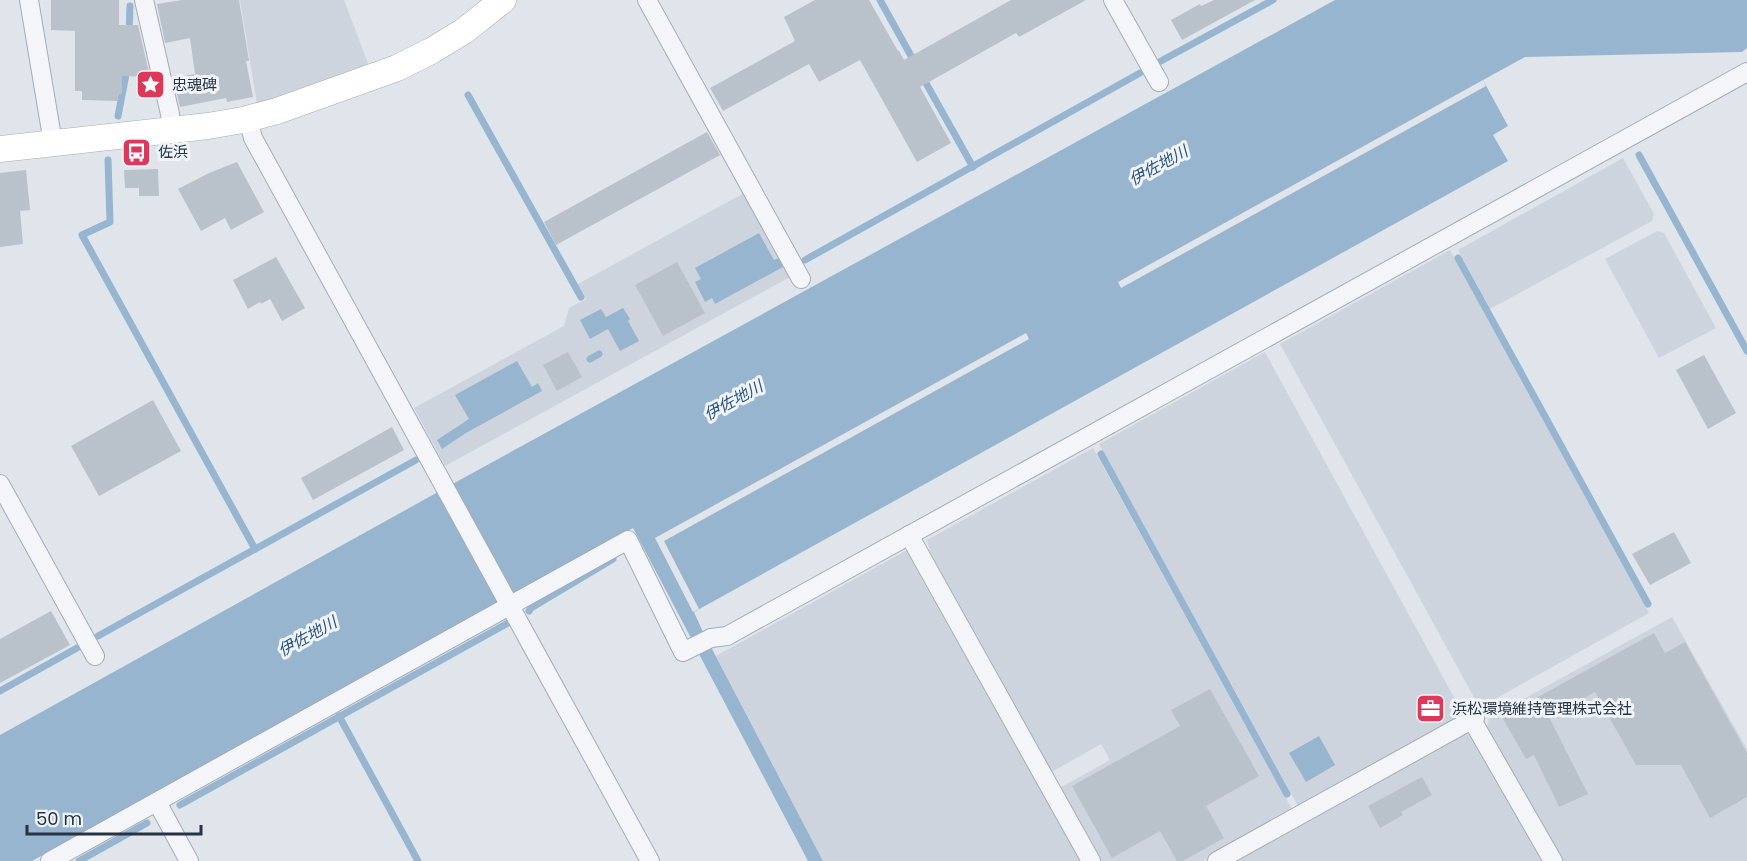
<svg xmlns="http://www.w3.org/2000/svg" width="1747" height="861" viewBox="0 0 1747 861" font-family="Poppins,'Noto Sans JP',sans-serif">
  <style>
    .built { fill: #ced4dd }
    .water { fill: #97b5cf }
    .pier { fill: #e0e5eb }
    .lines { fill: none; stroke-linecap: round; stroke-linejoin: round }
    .stream { stroke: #97b5cf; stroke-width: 7 }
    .building { fill: #b9c1cb }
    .street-casing { stroke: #a4acb6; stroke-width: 20 }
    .secondary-casing { stroke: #a4acb6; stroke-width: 27 }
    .street { stroke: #f3f5f8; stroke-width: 18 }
    .secondary { stroke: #fff; stroke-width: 26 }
    .labels { text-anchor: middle; stroke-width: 6; stroke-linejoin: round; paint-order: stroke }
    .poi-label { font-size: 15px; fill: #263344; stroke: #f0f4f8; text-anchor: start }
    .water-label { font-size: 16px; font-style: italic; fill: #2c557d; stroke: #f0f4f8 }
  </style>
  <rect width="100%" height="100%" fill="#e0e5eb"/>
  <g class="built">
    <path d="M 240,0 L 344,0 L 369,66 L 257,104 Z"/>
    <path d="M 1623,158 L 1654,214 L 1652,221 L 1490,309 L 1458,250 Z"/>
    <path d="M 744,193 L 790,277 L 445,466 L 414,408 L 564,326 L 569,308 L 586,299 L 578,284 Z"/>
    <path d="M 1657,231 L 1664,233 L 1716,328 L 1659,358 L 1605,259 Z"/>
    <path d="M 1450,250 L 1649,613 L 1486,704 L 1476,701 L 1280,344 Z"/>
    <path d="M 1265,352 L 1461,710 L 1458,719 L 1299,808 L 1099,444 Z"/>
    <path d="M 1093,448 L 1293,811 L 1203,861 L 1099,861 L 1058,789 L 1110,760 L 1101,744 L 1050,773 L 933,564 L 927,540 Z"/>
    <path d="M 909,549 L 1083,861 L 823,861 L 716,656 Z"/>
    <path d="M 1672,617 L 1747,749 L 1747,861 L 1563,861 L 1487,727 L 1489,718 Z"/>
    <path d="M 1462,733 L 1472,736 L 1543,861 L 1231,861 Z"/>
  </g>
  <g class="water">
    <path d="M 1335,0 L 1747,0 L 1747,48 L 1742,52 L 1525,57 L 1483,80 L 1508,126 L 1493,135 L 1508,161 L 694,612 L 703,632 L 691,638 L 633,528 L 32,861 L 0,861 L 0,735 L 447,487 Z"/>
    <path d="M 759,233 L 774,260 L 779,258 L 783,267 L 715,304 L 712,298 L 705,302 L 695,282 L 701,279 L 695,268 Z"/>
    <path d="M 623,308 L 630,319 L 628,321 L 639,341 L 620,351 L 608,329 L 590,339 L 580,320 L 601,309 L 606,317 Z"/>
    <path d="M 517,361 L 532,387 L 538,383 L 542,391 L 466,433 L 442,449 L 437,440 L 469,419 L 455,395 Z"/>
    <path d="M 711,647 L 823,861 L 808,861 L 699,654 Z"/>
    <path d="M 1319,736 L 1335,765 L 1306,782 L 1289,753 Z"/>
  </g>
  <g class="pier">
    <path d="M 1483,80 L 1486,86 L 1121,288 L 1118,282 Z"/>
    <path d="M 1026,333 L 1029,339 L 664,541 L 699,609 L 693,612 L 655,538 Z"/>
  </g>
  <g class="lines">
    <g class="stream">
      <path d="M 880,0 L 915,63"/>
      <path d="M 129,34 L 130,6"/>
      <path d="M 1161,61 L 1273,0"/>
      <path d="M 922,76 L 973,167"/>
      <path d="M 468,95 L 581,297"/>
      <path d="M 118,116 L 127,69"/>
      <path d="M 1639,155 L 1747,351"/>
      <path d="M 108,160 L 110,222 L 82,235 L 255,549"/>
      <path d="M 1458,258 L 1648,604"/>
      <path d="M 805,260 L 1140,73"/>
      <path d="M 590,359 L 599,354"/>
      <path d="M 1101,454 L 1287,794"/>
      <path d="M 529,611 L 531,608 L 613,559"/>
      <path d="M 98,636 L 416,460"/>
      <path d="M 0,691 L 77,648"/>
      <path d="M 339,716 L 418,861"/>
      <path d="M 180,805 L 508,623"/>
      <path d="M 79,861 L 147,823"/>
    </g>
  </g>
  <g class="building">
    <path d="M 51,0 L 119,0 L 119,25 L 138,25 L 150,77 L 122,76 L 122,94 L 118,94 L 118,101 L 82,100 L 82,91 L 75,91 L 75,31 L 51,30 Z"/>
    <path d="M 182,0 L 239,0 L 249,61 L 246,61 L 253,97 L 227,102 L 226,98 L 180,107 L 173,78 L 195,74 L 190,38 L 165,43 L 157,4 Z"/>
    <path d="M 815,0 L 869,0 L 898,51 L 899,51 L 904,60 L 1011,0 L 1086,0 L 1019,37 L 1016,33 L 920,87 L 951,143 L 917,162 L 860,60 L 819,82 L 809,64 L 723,111 L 710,88 L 795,41 L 784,17 Z"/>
    <path d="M 1214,0 L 1255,0 L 1182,40 L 1171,20 L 1200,4 L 1201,6 Z"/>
    <path d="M 707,132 L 720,155 L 556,245 L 544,222 Z"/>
    <path d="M 237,162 L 264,212 L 231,230 L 225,218 L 201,231 L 178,189 L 209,173 Z"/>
    <path d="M 158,169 L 159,196 L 139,196 L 139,188 L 125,188 L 124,170 Z"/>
    <path d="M 26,170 L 30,210 L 20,211 L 23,244 L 0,247 L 0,173 Z"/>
    <path d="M 276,257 L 305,308 L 282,321 L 270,299 L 261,304 L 260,302 L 248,309 L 233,280 Z"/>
    <path d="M 677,262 L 705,313 L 663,336 L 635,285 Z"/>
    <path d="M 568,352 L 582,377 L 557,391 L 543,365 Z"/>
    <path d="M 1704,355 L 1736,413 L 1708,429 L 1676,370 Z"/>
    <path d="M 153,400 L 181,451 L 99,496 L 71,446 Z"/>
    <path d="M 392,427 L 404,450 L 313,500 L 301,478 Z"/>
    <path d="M 1674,532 L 1691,563 L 1650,585 L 1632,554 Z"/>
    <path d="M 51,611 L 70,645 L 0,683 L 0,639 Z"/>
    <path d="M 1654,633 L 1665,653 L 1685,642 L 1747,753 L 1747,797 L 1710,818 L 1681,765 L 1636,765 L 1595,692 L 1549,717 L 1588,794 L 1559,807 L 1534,755 L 1526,759 L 1502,717 Z"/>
    <path d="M 1210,689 L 1259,776 L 1206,806 L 1224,838 L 1183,861 L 1177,861 L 1160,831 L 1112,858 L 1072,786 L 1180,726 L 1171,710 Z"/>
    <path d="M 1422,777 L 1432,795 L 1401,812 L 1403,815 L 1380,828 L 1368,806 Z"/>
  </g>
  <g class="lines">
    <defs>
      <g id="street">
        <path d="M 29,0 L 53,143"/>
        <path d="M 144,0 L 170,114 L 172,130"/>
        <path d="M 647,0 L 801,279"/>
        <path d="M 1113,0 L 1159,82"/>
        <path d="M 248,119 L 253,138 L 650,861"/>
        <path d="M 0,484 L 95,656"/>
        <path d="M 909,535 L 1091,861"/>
        <path d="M 1472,720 L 1553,861"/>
        <path d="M 157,802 L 189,861"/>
        <path d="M 50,861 L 628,540 L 683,652 L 711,638 L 727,636 L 1747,72"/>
        <path d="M 1217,861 L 1475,718"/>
      </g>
      <path id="secondary" d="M 0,149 L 208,126 L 243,120 L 277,111 L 397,68 L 431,51 L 464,31 L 503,0"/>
    </defs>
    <use href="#street" class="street-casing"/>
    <use href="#secondary" class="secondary-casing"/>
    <use href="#street" class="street"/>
    <use href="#secondary" class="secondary"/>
  </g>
  <defs>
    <symbol id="sight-square" viewBox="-11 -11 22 22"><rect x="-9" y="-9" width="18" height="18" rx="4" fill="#dd375a" stroke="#f0f4f8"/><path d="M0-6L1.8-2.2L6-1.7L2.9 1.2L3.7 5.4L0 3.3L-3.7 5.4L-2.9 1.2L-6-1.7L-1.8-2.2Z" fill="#fff"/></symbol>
    <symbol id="bus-square" viewBox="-11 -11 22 22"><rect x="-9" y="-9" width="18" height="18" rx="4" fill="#dd375a" stroke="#f0f4f8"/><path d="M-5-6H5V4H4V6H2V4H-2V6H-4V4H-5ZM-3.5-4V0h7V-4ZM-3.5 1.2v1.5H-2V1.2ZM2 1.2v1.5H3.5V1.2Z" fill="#fff"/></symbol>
    <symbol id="office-square" viewBox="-11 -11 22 22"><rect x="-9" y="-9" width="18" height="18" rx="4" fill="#dd375a" stroke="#f0f4f8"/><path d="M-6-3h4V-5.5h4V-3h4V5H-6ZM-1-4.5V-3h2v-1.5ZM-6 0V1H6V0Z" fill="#fff"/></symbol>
  </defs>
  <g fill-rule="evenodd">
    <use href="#sight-square" x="134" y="68" width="33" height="33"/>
    <use href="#bus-square" x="120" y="136" width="33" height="33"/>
    <use href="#office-square" x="1414" y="692" width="33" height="33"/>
  </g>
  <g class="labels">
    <g class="poi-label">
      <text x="172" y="90">忠魂碑</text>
      <text x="158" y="157">佐浜</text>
      <text x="1452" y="714">浜松環境維持管理株式会社</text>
    </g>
    <g class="water-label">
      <text transform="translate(1158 165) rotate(-29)" y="6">伊佐地川</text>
      <text transform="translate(733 400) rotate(-29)" y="6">伊佐地川</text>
      <text transform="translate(307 636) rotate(-29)" y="6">伊佐地川</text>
    </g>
  </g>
  <path d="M27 825v9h174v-9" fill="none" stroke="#263344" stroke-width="3"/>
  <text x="36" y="825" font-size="18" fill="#263344" stroke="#f0f4f8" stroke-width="4.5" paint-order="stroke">50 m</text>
</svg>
